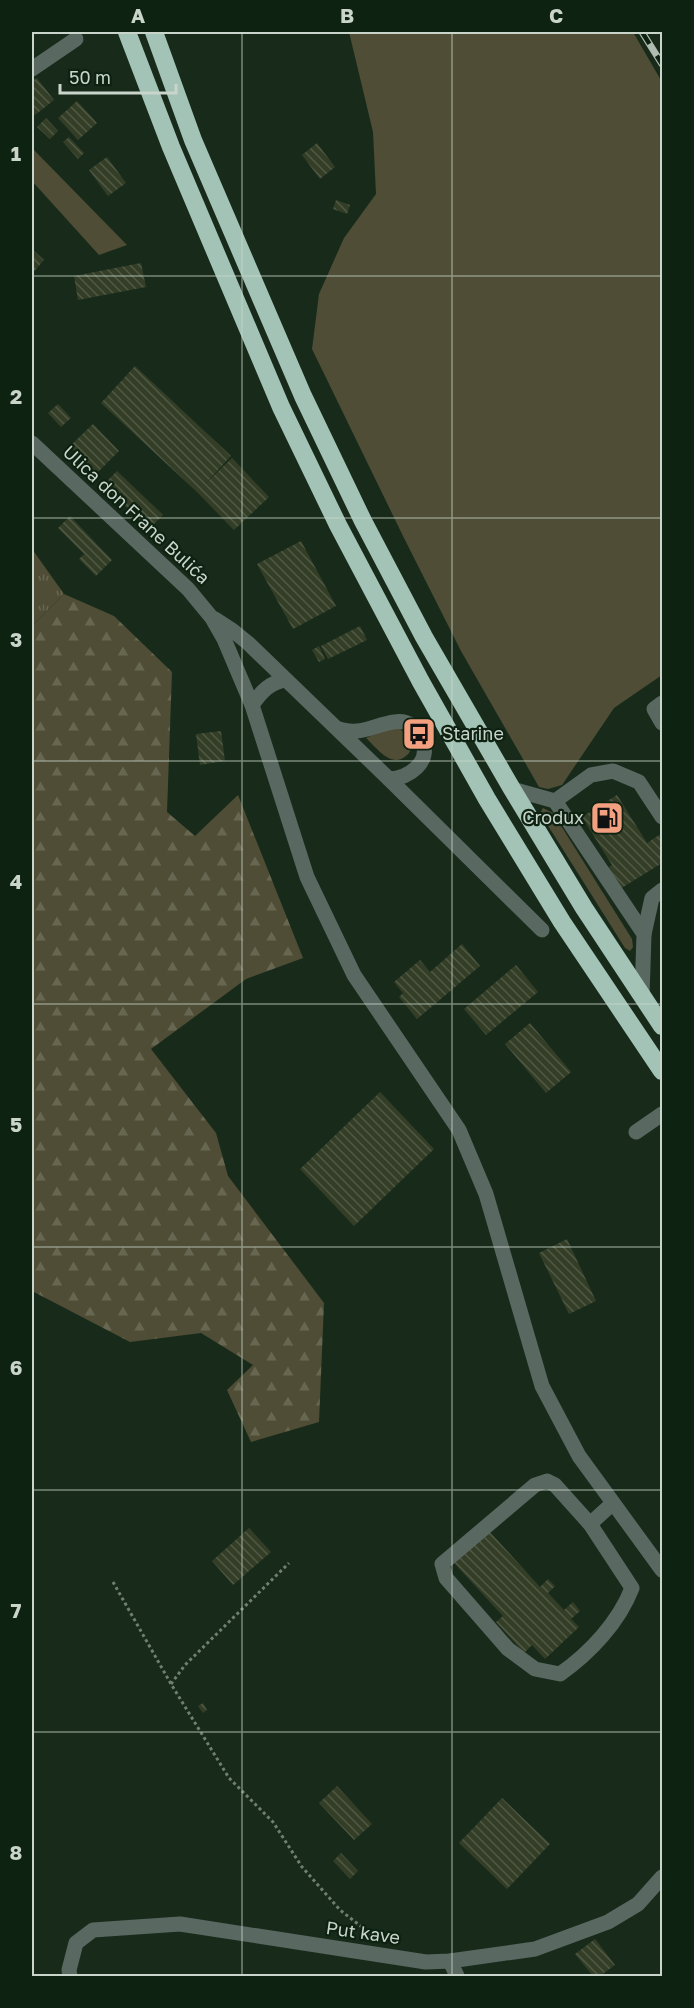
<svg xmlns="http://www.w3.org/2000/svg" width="694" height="2008" viewBox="0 0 694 2008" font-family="'Golos Text',sans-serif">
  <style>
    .grass { fill: #4f4d35 }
    .forest { fill: url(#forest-firs) }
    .park { fill: url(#park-tufts) }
    .building { fill: url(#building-back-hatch) }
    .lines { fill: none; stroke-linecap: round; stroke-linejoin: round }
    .path { stroke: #707f72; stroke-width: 3; stroke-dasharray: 3 3; stroke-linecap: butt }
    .minor { stroke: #5a6862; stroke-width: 15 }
    .highway { stroke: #a2c3b6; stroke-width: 18 }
    .rail-casing { stroke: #afbcb0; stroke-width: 7 }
    .rail { stroke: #0e2212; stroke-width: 4.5; stroke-dasharray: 14; stroke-linecap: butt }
    .grid { fill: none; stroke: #c9d5ca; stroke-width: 1.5; stroke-opacity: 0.55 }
    .labels { text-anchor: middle; stroke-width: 4.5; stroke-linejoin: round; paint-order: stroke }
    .street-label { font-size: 18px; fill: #c9d5ca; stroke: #0e2212 }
    .poi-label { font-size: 18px; fill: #c9d5ca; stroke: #0e2212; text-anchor: start }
    .neatline { fill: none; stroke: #c9d5ca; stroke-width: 2 }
    .grid-label { font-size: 20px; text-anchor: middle; font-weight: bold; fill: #c9d5ca }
  </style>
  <defs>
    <pattern id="forest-firs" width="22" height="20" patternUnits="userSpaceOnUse" patternTransform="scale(1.5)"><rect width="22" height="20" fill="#4f4d35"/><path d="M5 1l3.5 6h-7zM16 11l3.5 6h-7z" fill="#676651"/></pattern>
    <pattern id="park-tufts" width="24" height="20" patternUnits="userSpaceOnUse" patternTransform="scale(1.5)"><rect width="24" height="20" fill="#4f4d35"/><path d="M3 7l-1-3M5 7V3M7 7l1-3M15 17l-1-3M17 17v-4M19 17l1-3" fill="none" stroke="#676651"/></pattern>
    <pattern id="building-back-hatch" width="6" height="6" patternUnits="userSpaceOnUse" patternTransform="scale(1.5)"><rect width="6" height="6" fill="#343e27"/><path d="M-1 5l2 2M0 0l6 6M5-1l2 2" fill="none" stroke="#505945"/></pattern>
  </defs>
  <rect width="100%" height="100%" fill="#182b1b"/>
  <g class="grass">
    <path d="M 349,32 L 633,32 L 662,82 L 662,675 L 614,708 L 562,785 L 548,789 L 539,787 L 461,651 L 404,538 L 312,349 L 319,294 L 344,238 L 376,194 L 373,132 Z"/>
    <path d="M 32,148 L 127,245 L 99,255 L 32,181 Z"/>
    <path d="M 390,728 L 399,728 L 410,738 C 412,746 412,751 406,756 C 391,769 376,747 366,738 Z"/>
    <path d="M 543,808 L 553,813 L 632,939 L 633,947 L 630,951 L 625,948 L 540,813 Z"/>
  </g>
  <path class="forest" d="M 64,594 L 114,616 L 172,672 L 167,812 L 195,836 L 238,795 L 303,958 L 246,979 L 151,1049 L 216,1133 L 228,1176 L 324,1303 L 319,1422 L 251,1442 L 227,1390 L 253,1365 L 201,1333 L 130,1342 L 32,1291 L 32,626 Z"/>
  <path class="park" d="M 32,549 L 64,594 L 32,626 Z"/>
  <g class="building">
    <path d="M 37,78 L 54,100 L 35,115 L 32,110 L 32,81 Z"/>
    <path d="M 77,101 L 97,123 L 78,140 L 58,118 Z"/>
    <path d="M 46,118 L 58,131 L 50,139 L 37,127 Z"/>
    <path d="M 69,137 L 84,153 L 78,159 L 63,142 Z"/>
    <path d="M 317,143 L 335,167 L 320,179 L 302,155 Z"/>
    <path d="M 107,157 L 126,183 L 108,196 L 89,170 Z"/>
    <path d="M 336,200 L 350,205 L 347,214 L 333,209 Z"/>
    <path d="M 32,249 L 44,260 L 32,274 Z"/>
    <path d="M 141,263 L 146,287 L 78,300 L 74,276 Z"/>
    <path d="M 135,366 L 231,456 L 204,485 L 232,458 L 269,497 L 234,530 L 197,492 L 101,403 Z"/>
    <path d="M 58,404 L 71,418 L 61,427 L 48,413 Z"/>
    <path d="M 93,424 L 119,451 L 96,474 L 70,446 Z"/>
    <path d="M 117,471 L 163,515 L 149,529 L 103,485 Z"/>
    <path d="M 70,516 L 112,560 L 96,576 L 79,559 L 84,554 L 58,528 Z"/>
    <path d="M 301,541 L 336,606 L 293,629 L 257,564 Z"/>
    <path d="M 360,626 L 367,640 L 328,659 L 321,646 Z"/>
    <path d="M 319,646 L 325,659 L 319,662 L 312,650 Z"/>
    <path d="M 221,731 L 225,761 L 200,765 L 196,734 Z"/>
    <path d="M 617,795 L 647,843 L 662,833 L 662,863 L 620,889 L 607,868 L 612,865 L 582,817 Z"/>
    <path d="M 462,944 L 480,966 L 417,1019 L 399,997 L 403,993 L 394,982 L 420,960 L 430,972 Z"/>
    <path d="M 516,965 L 538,992 L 486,1035 L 464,1009 Z"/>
    <path d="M 530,1023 L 571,1072 L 546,1093 L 505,1044 Z"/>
    <path d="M 380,1092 L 434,1149 L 354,1226 L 300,1169 Z"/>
    <path d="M 567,1239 L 596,1301 L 569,1314 L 539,1253 Z"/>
    <path d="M 249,1528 L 271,1552 L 233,1585 L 212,1561 Z"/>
    <path d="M 489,1531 L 540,1587 L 548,1579 L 555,1586 L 548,1593 L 564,1610 L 573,1602 L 580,1611 L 571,1619 L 579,1627 L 545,1659 L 532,1645 L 524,1653 L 496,1622 L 503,1616 L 454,1563 Z"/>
    <path d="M 203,1703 L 207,1710 L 203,1713 L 198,1706 Z"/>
    <path d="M 337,1786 L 372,1824 L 354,1840 L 319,1803 Z"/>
    <path d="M 502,1798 L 550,1844 L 507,1889 L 459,1843 Z"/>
    <path d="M 341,1853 L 358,1871 L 350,1879 L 333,1861 Z"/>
    <path d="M 595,1939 L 615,1965 L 600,1976 L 593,1976 L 575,1954 Z"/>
  </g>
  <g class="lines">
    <g class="path">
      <path d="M 113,1582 L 171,1684 L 229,1778 L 273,1822 L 302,1867 L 340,1910 L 376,1938"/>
      <path d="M 171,1684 L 185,1665 L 289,1563"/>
    </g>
    <g class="minor">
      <path d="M 32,69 L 76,39"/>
      <path d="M 32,443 L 188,589 L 212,618 L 224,639 L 252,705 L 307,877 L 354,975 L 459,1130 L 486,1194 L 542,1386 L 579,1456 L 662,1570"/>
      <path d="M 215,619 L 232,630 L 248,643 L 389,779 L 542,930"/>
      <path d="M 662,703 L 654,709 L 662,723"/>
      <path d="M 252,705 C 261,692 270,682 286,680"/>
      <path d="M 338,729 C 344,730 350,732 357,731 C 373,730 397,715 411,725 C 416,728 420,735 422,740 C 432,762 409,778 389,779"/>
      <path d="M 512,789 L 555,801 L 644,934 L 642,997"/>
      <path d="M 555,801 L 591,775 L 613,771 L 639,782 L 662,817"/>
      <path d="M 644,934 L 652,898 L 662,890"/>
      <path d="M 636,1132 L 662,1114"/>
      <path d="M 547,1481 L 555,1485 L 590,1524 L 632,1588 C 619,1622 590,1653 560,1674 L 535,1669 L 508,1649 L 446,1578 L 442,1564 L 535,1485 Z"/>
      <path d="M 590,1524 L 613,1503"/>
      <path d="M 450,1961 L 457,1976"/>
      <path d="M 70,1976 L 69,1970 L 76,1943 L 93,1930 L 180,1924 L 426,1962 L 450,1961 L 535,1949 L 608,1922 L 638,1904 L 662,1877"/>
    </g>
    <g class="highway">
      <path d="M 127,32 L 171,147 L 281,407 L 338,525 L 421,682 L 487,799 L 562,922 L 662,1071"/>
      <path d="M 154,32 L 193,140 L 303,396 L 363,521 L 424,637 L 512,789 L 584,908 L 662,1026"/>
    </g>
    <defs>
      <path id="rail" d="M 642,32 L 662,64"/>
    </defs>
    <use href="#rail" class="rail-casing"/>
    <use href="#rail" class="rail"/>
  </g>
  <path class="grid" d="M 242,32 L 242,1976M 452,32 L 452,1976M 32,276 L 662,276M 32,518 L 662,518M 32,761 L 662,761M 32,1004 L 662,1004M 32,1247 L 662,1247M 32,1490 L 662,1490M 32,1732 L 662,1732"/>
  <defs>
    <symbol id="bus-square" viewBox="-11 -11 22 22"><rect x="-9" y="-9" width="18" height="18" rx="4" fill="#f2a080" stroke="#0e2212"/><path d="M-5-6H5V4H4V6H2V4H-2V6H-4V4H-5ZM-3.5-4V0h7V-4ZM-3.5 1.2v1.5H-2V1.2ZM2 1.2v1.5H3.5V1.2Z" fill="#111"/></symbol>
    <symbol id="fuel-square" viewBox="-11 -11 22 22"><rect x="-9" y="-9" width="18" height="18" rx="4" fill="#f2a080" stroke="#0e2212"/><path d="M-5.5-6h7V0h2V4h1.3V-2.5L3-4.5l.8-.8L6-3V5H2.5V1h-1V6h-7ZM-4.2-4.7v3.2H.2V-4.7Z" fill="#111"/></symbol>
  </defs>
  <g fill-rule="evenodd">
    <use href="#bus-square" x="400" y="715" width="38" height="38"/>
    <use href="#fuel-square" x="588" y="799" width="38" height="38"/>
  </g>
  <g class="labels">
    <g class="street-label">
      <text transform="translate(136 515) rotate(43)" y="6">Ulica don Frane Bulića</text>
      <text transform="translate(363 1933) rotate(8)" y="6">Put kave</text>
    </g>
    <g class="poi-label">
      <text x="442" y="740">Starine</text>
      <text x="584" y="824" text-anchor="end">Crodux</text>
    </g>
  </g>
  <rect width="694" height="2008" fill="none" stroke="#0e2212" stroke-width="66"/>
  <path d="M60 84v9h116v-9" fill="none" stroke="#c9d5ca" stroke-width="3"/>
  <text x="69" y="84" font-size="18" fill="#c9d5ca" stroke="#0e2212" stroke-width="4.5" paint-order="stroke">50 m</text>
  <rect x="33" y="33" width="628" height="1942" class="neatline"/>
  <g class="grid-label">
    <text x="138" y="23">A</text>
    <text x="347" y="23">B</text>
    <text x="556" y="23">C</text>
    <text x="16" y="161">1</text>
    <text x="16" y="404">2</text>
    <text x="16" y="647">3</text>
    <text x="16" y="889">4</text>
    <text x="16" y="1132">5</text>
    <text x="16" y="1375">6</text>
    <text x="16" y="1618">7</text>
    <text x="16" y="1860">8</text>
  </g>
</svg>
